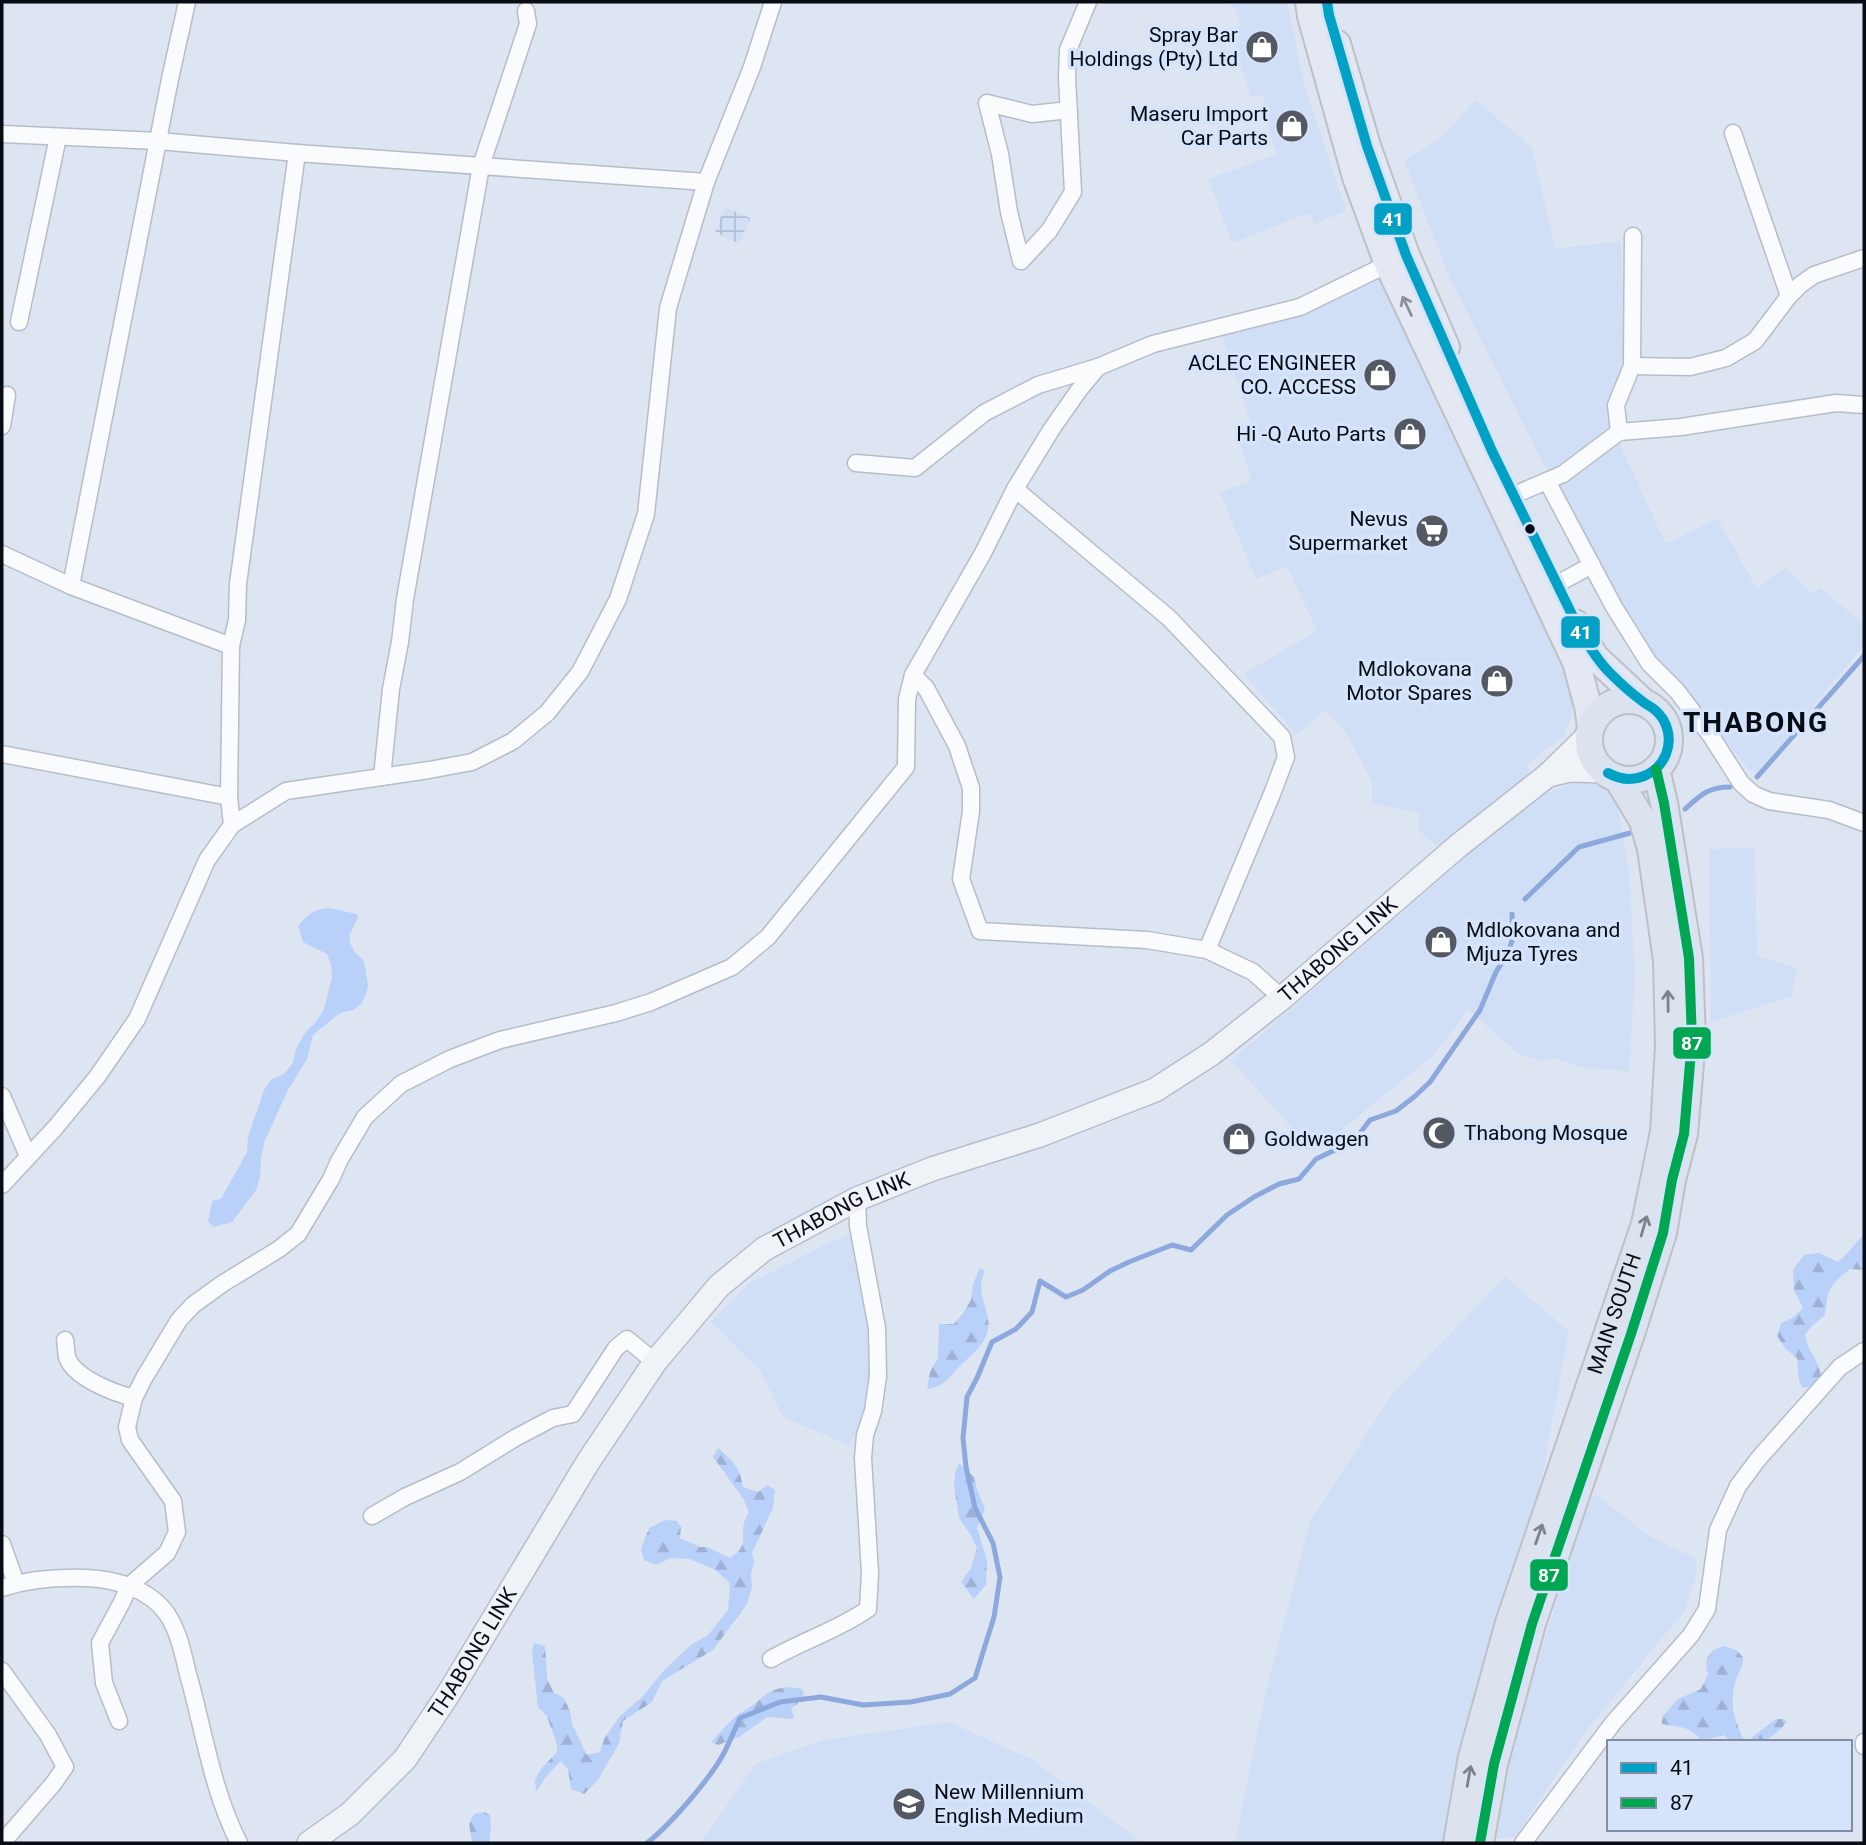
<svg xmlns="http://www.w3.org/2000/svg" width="1866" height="1845" viewBox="0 0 1866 1845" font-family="Roboto,sans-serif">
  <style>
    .built { fill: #d1dff6 }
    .industrial { fill: url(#industrial-grid) }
    .grass { fill: #b9d0f8 }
    .forest { fill: url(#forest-firs) }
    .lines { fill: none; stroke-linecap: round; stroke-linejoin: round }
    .stream { stroke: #8ca8dc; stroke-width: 5 }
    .minor-casing { stroke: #b7bdc8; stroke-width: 19 }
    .secondary-casing { stroke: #b7bdc8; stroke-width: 26 }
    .primary-casing { stroke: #bdc0c7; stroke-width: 30 }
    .trunk-casing { stroke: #bdc0c7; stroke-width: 30 }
    .minor { stroke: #fafbfd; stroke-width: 16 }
    .secondary { stroke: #eff2f7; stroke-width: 23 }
    .primary { stroke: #e4e8f2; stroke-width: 26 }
    .trunk { stroke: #dce2ee; stroke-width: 26 }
    .bus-1-casing { stroke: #d5e3fb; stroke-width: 16 }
    .bus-2-casing { stroke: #d5e3fb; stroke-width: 16 }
    .bus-1 { stroke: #00a1c5; stroke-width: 10 }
    .bus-2 { stroke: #00a651; stroke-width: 10 }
    .oneway { stroke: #8c9099 }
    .oneway2 { stroke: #7d828c }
    .bus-dot { fill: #080c14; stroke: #d5e3fb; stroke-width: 2.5 }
    .labels { text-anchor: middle; stroke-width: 7; stroke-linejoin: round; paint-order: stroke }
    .poi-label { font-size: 21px; fill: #080c14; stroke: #d5e3fb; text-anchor: end }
    .street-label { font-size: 21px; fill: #080c14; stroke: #d5e3fb }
    .district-label { font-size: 28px; font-weight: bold; letter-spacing: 2px; fill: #080c14; stroke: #d5e3fb }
    .line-badge { stroke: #d5e3fb; stroke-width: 2.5 }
    .badge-label { font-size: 19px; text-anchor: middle; font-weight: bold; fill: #fff }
  </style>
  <defs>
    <pattern id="industrial-grid" width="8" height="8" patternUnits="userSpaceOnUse" patternTransform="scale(1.75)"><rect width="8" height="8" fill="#d1dff6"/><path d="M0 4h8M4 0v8" fill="none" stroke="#b2bed2"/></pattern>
    <pattern id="forest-firs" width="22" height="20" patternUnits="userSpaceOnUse" patternTransform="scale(1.75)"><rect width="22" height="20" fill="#b9d0f8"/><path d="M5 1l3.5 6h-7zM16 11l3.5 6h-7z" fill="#9eb1d4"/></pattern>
  </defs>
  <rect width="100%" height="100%" fill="#dde5f3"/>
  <g class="built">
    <path d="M 1227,2 L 1287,2 L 1304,85 L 1346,211 L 1315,224 L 1309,213 L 1232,243 L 1208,179 L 1278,154 L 1274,147 L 1264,112 L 1263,94 L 1252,98 L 1229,29 L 1241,25 L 1234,7 Z"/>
    <path d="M 1476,100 L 1532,148 L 1555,249 L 1621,241 L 1624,316 L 1622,367 L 1613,411 L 1609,416 L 1624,454 L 1666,544 L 1717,518 L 1757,589 L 1786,567 L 1813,594 L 1820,588 L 1864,624 L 1864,645 L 1759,772 L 1749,770 L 1684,691 L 1647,649 L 1541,459 L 1448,274 L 1404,160 L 1440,139 Z"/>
    <path d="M 1379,277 L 1386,295 L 1534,598 L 1572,688 L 1572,716 L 1564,735 L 1526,766 L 1547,793 L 1580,781 L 1601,786 L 1618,807 L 1629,871 L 1635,976 L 1629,1071 L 1583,1068 L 1553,1058 L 1541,1061 L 1519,1054 L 1468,1010 L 1434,1055 L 1314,1152 L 1231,1061 L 1459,863 L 1419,831 L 1419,813 L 1372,803 L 1372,782 L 1345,731 L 1325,710 L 1297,735 L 1243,674 L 1317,631 L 1287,566 L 1256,579 L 1220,493 L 1251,481 L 1239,438 L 1254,432 L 1222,336 L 1304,311 L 1366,285 Z"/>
    <path d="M 1755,848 L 1757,956 L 1797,968 L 1792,996 L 1711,1022 L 1709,849 Z"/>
    <path d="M 854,1233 L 871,1324 L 870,1409 L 849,1445 L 783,1417 L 760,1370 L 711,1322 L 748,1284 L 830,1242 Z"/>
    <path d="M 1505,1277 L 1569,1331 L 1541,1483 L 1500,1608 L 1446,1843 L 1235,1843 L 1265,1695 L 1310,1522 L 1392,1394 Z"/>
    <path d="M 1595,1494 L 1649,1536 L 1695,1558 L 1697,1571 L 1685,1610 L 1586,1731 L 1515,1837 L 1494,1839 L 1511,1746 L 1554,1610 L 1561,1579 L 1585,1508 Z"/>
    <path d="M 949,1722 L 1033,1760 L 1143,1843 L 701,1843 L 755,1764 L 823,1740 Z"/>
  </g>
  <path class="industrial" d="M 725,207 L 750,218 L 739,244 L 715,232 Z"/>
  <path class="grass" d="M 329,908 L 357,914 L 358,918 L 349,935 L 350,943 L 354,951 L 363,960 L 365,966 L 368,987 L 365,997 L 360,1005 L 353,1010 L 343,1012 L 336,1016 L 313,1035 L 307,1059 L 288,1090 L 265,1140 L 261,1157 L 260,1177 L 256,1190 L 232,1222 L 214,1227 L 208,1222 L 212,1201 L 221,1199 L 247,1152 L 248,1137 L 264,1090 L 272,1079 L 284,1074 L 293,1063 L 296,1049 L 305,1033 L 316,1022 L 324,1009 L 332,977 L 331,965 L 327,954 L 303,942 L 298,926 C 308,914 314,909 329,908 Z"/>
  <g class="forest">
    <path d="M 1864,1235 L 1864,1270 L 1850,1269 C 1829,1285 1828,1289 1825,1315 L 1812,1326 L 1805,1335 C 1808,1352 1818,1359 1821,1375 L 1811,1386 L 1803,1388 L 1799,1381 L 1797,1358 L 1785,1348 L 1777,1336 L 1781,1323 L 1792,1318 L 1803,1308 L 1794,1290 L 1793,1270 L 1804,1255 L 1819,1253 L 1838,1262 C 1849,1254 1854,1243 1864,1235 Z"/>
    <path d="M 980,1268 L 985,1271 C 976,1287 985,1302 988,1319 C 992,1341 971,1354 958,1368 C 953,1373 948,1380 942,1384 C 938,1387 931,1388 927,1389 L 930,1372 L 938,1358 L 939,1324 L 954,1324 L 964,1312 L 971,1300 L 973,1284 Z"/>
    <path d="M 718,1448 C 733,1461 740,1467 743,1487 L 758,1492 L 767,1485 L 775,1490 L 773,1508 L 752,1553 L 754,1562 L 751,1574 L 752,1587 L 747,1604 L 713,1650 L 662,1681 L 652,1702 L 623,1721 L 619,1743 L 598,1780 L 584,1794 L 571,1789 L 568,1769 L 561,1761 C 556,1766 551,1771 546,1777 C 542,1782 541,1786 536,1791 L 535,1780 L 541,1769 L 557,1752 L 557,1745 L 547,1716 L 538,1707 L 532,1652 L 534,1643 L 545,1646 L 547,1678 L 554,1693 L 564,1698 L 570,1711 L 572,1724 L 587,1755 L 600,1752 L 605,1737 L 620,1716 L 642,1697 L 665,1669 L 691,1645 L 708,1635 L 728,1610 L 730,1588 L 729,1582 L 714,1569 L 689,1559 L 671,1558 L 656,1565 L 644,1560 L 641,1549 L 649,1528 L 665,1520 L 677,1521 L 681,1527 L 680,1538 L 700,1547 L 707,1547 L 730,1558 C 749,1546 740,1540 744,1523 C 745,1519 747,1516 749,1512 L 743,1498 L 713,1457 Z"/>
    <path d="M 959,1463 L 974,1477 L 977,1490 L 985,1509 L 977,1528 L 987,1560 L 986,1585 L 974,1599 L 961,1582 L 971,1568 L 977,1548 L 970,1534 L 959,1518 L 954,1486 L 955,1474 Z"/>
    <path d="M 1724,1646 L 1736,1650 L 1743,1657 C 1743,1671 1738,1671 1735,1683 C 1729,1707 1735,1721 1745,1742 L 1731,1742 L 1724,1735 L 1701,1741 C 1693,1726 1677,1727 1662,1724 L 1662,1717 L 1678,1699 L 1701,1689 L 1708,1674 C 1703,1658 1709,1650 1724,1646 Z"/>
    <path d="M 788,1687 L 802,1689 L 804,1694 L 797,1704 L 791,1708 L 794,1719 L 767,1717 L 739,1737 L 718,1745 L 711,1742 C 719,1734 726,1725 735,1717 C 741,1712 748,1709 753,1705 C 767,1694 769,1689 788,1687 Z"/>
    <path d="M 1776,1719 L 1784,1719 L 1787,1722 C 1772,1738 1768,1742 1746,1742 Z"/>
    <path d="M 484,1812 L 490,1815 L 491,1826 L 489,1843 L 472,1843 L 469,1823 L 474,1814 Z"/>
  </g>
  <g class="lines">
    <g class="stream">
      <path d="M 1757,777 L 1864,656"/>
      <path d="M 1685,809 C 1701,795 1708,787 1730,787"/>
      <path d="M 1525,899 L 1579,847 L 1630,833"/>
      <path d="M 647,1843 C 670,1825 710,1779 724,1753 C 730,1741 735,1729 740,1718 L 780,1702 L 821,1697 L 863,1705 L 911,1702 L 950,1694 L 975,1678 L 994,1617 L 1000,1577 L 993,1543 L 975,1508 L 966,1467 L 963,1438 L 967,1397 L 977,1378 L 992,1342 L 1016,1329 L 1032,1312 L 1040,1281 L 1066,1297 L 1083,1290 L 1110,1271 L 1129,1262 L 1172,1245 L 1191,1250 L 1227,1215 L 1254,1197 L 1279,1184 L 1299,1179 L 1316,1159 L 1354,1141 L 1370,1120 L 1396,1111 L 1414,1097 L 1430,1082 L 1480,1010 L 1496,972 L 1507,955 L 1513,938 L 1512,914"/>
    </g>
    <defs>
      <g id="minor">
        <path d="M 1733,133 L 1789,296"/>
        <path d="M 2,134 L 158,141 L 297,153 L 706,182"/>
        <path d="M 1021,261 L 1049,231 L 1073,192 L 1067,78 L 1068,50 L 1088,2"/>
        <path d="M 1021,261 L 1009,212 L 1000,154 L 987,103 L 1032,114 L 1069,110"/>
        <path d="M 19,322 L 58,137"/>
        <path d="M 1632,366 L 1690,367 L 1726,358 L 1755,341 L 1789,296 L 1800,285 L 1814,275 L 1864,258"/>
        <path d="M 2,426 L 7,395"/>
        <path d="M 1619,432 L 1616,405 L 1632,366 L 1633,236"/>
        <path d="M 856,463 L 915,468 L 984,413 L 1038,385 L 1098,367"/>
        <path d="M 1547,481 L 1614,607 L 1649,663 L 1677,691 L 1711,736 L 1741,783 L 1753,794 L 1769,801 L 1829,810 L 1864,823"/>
        <path d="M 1015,489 L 1169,618 L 1282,737 L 1286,757 L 1272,794 L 1207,950"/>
        <path d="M 1514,495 L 1563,474 L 1619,432 L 1681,427 L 1836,403 L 1864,405"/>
        <path d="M 2,554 L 71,586 L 231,646"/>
        <path d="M 1557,584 L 1592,565"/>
        <path d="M 71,586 L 170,79 L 187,2"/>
        <path d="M 913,675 L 926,688 L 957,746 L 971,788 L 971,811 L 961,879 L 980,931 L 1147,940 L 1207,950 L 1253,972 L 1282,998"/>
        <path d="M 2,754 L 229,797"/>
        <path d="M 382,777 L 391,689 L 400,642 L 405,599 L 481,166 L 528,24 L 526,11"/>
        <path d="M 232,825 L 229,797 L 231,646 L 237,620 L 238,584 L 297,153"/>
        <path d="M 2,1096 L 28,1156"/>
        <path d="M 2,1185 L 55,1128 L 97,1077 L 137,1019 L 207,860 L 232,825 L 286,791 L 429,770 L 472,762 L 513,741 L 547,713 L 580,672 L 618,599 L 646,514 L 668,308 L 706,182 L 752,67 L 773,2"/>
        <path d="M 65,1340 C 66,1345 66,1352 67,1357 C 74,1378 114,1393 134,1398"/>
        <path d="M 372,1516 L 405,1497 L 460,1472 L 515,1438 L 553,1418 L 573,1414 L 616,1348 L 627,1339 L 655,1362"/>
        <path d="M 2,1544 L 16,1583"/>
        <path d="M 2,1588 C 29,1579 57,1577 86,1578 C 115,1579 150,1589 167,1614 C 179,1632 183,1654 188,1674 C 204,1731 212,1790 239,1843"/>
        <path d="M 771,1659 C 802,1641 838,1630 868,1609 L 870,1573 L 863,1458 L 865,1435 L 873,1411 L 878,1376 L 877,1328 L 858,1226 L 857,1199"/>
        <path d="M 2,1671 L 48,1735 L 65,1767 L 53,1784 L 2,1843"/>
        <path d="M 119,1721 L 104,1683 L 100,1643 L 122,1602 L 129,1586 L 167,1553 L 177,1532 L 173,1501 L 130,1440 L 127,1427 L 134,1398 L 144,1378 L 179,1320 L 193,1305 L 222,1284 L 279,1249 L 298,1234 L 331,1179 L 339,1161 L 365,1117 L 401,1084 L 450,1059 L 500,1040 L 616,1013 L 651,1002 L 732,967 L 768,937 L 906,767 L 907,699 L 913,675 L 983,553 L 1015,489 L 1051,430 L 1079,390 L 1098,367 L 1153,344 L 1300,307 L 1394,261"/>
        <path d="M 1864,1742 L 1864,1746"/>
        <path d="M 1523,1843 L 1613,1723 L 1691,1635 L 1707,1609 L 1718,1530 L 1738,1486 L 1759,1458 L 1840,1367 L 1864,1351"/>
      </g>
      <g id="secondary">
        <path d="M 1548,775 L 1570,770 L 1604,771"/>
        <path id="s1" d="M 309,1843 L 350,1814 L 405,1759 L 449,1693 L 588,1462 L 655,1362 L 719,1286 L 764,1249 L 857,1199 L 932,1169 L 1040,1135 L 1155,1090 L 1211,1054 L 1282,998 L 1458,846 L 1548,775 L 1590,734"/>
      </g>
      <g id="primary">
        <path d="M 1309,2 L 1311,16 L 1356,177 L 1388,264 L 1576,662 L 1588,706 L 1591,726"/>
        <path d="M 1337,44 L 1367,146 L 1406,255 L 1446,347"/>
        <path d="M 1575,623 L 1595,657 L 1643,702"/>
      </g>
      <g id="trunk">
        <circle cx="1629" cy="740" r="40"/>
        <path id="s2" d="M 1457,1843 L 1472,1757 L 1509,1623 L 1645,1224 L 1664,1132 L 1669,1046 L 1667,960 L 1651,849 L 1643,821 L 1617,778"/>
        <path d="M 1480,1843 L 1494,1764 L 1532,1624 L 1631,1334 L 1663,1233 L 1672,1180 L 1684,1134 L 1692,1040 L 1689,958 L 1664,803 L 1656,769"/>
      </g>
    </defs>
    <use href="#minor" class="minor-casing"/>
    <use href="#secondary" class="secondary-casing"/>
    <use href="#primary" class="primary-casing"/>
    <use href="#trunk" class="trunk-casing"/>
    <use href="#minor" class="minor"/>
    <use href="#secondary" class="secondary"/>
    <use href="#primary" class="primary"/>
    <use href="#trunk" class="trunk"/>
    <defs>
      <path id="bus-1" d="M 1327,2 L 1329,15 L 1367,146 L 1406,255 L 1492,451 L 1579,629 C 1588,645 1597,660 1610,673 C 1620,683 1631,693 1642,701 C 1646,705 1651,706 1655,710 C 1668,721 1672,739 1666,754 C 1662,764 1654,772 1644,776 C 1632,781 1619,779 1608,773"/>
      <path id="bus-2" d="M 1480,1843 L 1494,1764 L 1532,1624 L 1631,1334 L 1663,1233 L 1672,1180 L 1684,1134 L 1692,1040 L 1689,958 L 1664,803 L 1656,769"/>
    </defs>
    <use href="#bus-1" class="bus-1-casing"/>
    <use href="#bus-2" class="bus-2-casing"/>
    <use href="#bus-1" class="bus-1"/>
    <use href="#bus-2" class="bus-2"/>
  </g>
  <defs><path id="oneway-shaft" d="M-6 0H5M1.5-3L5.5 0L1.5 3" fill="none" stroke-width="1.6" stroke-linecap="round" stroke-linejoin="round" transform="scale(1.75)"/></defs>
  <use class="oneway" href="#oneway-shaft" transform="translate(1407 306) rotate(-115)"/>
  <g class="oneway2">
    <use href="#oneway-shaft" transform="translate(1668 1001) rotate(-91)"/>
    <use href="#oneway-shaft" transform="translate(1644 1226) rotate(-74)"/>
    <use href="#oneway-shaft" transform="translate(1539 1534) rotate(-71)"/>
    <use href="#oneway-shaft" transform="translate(1469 1776) rotate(-80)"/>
  </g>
  <defs>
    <symbol id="shop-disc" viewBox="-11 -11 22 22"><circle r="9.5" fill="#535862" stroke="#d5e3fb"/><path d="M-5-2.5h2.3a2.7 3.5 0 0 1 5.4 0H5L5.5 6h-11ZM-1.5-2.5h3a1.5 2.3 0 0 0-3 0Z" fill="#fff"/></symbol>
    <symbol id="supermarket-disc" viewBox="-11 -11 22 22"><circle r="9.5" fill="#535862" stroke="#d5e3fb"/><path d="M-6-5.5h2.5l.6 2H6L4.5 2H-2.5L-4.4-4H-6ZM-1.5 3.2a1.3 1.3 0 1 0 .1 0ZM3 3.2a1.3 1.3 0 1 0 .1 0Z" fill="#fff"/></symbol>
    <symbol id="mosque-disc" viewBox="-11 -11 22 22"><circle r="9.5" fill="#535862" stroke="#d5e3fb"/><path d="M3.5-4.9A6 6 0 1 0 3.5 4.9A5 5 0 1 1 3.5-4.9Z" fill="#fff"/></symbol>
    <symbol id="school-disc" viewBox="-11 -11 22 22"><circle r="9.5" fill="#535862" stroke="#d5e3fb"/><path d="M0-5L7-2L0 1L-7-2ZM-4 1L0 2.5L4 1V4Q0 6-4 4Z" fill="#fff"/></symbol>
  </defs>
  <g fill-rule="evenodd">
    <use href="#shop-disc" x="1243" y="28" width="38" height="38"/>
    <use href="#shop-disc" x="1273" y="107" width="38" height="38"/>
    <use href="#shop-disc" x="1361" y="356" width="38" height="38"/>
    <use href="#shop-disc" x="1391" y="415" width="38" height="38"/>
    <use href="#supermarket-disc" x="1413" y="512" width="38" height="38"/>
    <use href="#shop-disc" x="1478" y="662" width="38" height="38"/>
    <use href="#shop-disc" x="1422" y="923" width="38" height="38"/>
    <use href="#mosque-disc" x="1420" y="1114" width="38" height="38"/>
    <use href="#shop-disc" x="1220" y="1120" width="38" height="38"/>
    <use href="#school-disc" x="890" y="1785" width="38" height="38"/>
  </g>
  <circle class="bus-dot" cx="1530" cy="529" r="6"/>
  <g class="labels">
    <g class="poi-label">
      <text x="1238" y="42">Spray Bar<tspan x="1238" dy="24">Holdings (Pty) Ltd</tspan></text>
      <text x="1268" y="121">Maseru Import<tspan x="1268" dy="24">Car Parts</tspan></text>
      <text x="1356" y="370">ACLEC ENGINEER<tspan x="1356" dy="24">CO. ACCESS</tspan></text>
      <text x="1386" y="441">Hi -Q Auto Parts</text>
      <text x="1408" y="526">Nevus<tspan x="1408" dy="24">Supermarket</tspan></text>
      <text x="1472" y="676">Mdlokovana<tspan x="1472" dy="24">Motor Spares</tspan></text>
      <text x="1466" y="937" text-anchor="start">Mdlokovana and<tspan x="1466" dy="24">Mjuza Tyres</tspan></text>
      <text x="1464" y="1140" text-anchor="start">Thabong Mosque</text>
      <text x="1264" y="1146" text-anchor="start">Goldwagen</text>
      <text x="934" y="1799" text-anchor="start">New Millennium<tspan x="934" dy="24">English Medium</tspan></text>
    </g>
    <g class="street-label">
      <text dy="7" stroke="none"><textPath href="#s1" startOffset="1409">THABONG LINK</textPath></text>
      <text dy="7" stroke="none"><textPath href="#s1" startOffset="842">THABONG LINK</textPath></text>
      <text dy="7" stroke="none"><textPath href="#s2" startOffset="553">MAIN SOUTH</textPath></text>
      <text dy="7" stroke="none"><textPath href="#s1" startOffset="254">THABONG LINK</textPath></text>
    </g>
    <g class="district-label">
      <text x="1756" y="732">THABONG</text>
    </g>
  </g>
  <g class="line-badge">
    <rect x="1373" y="202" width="40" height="34" rx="7" fill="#00a1c5"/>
    <rect x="1560" y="615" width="41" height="34" rx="7" fill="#00a1c5"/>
    <rect x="1672" y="1026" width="40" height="34" rx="7" fill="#00a651"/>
    <rect x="1529" y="1558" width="40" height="34" rx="7" fill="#00a651"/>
  </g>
  <g class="badge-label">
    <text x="1393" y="226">41</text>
    <text x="1581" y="639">41</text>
    <text x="1692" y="1050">87</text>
    <text x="1549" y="1582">87</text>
  </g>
  <rect width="1866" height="1845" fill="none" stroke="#080c14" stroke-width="7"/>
  <rect x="1607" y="1740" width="245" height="91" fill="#d5e3fb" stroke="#838d9f" stroke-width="2"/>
  <rect x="1621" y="1763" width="35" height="10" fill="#00a1c5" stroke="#838d9f" stroke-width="2"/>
  <text x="1670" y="1775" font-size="21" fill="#080c14">41</text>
  <rect x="1621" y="1798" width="35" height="10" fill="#00a651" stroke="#838d9f" stroke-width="2"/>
  <text x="1670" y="1810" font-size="21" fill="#080c14">87</text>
</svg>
